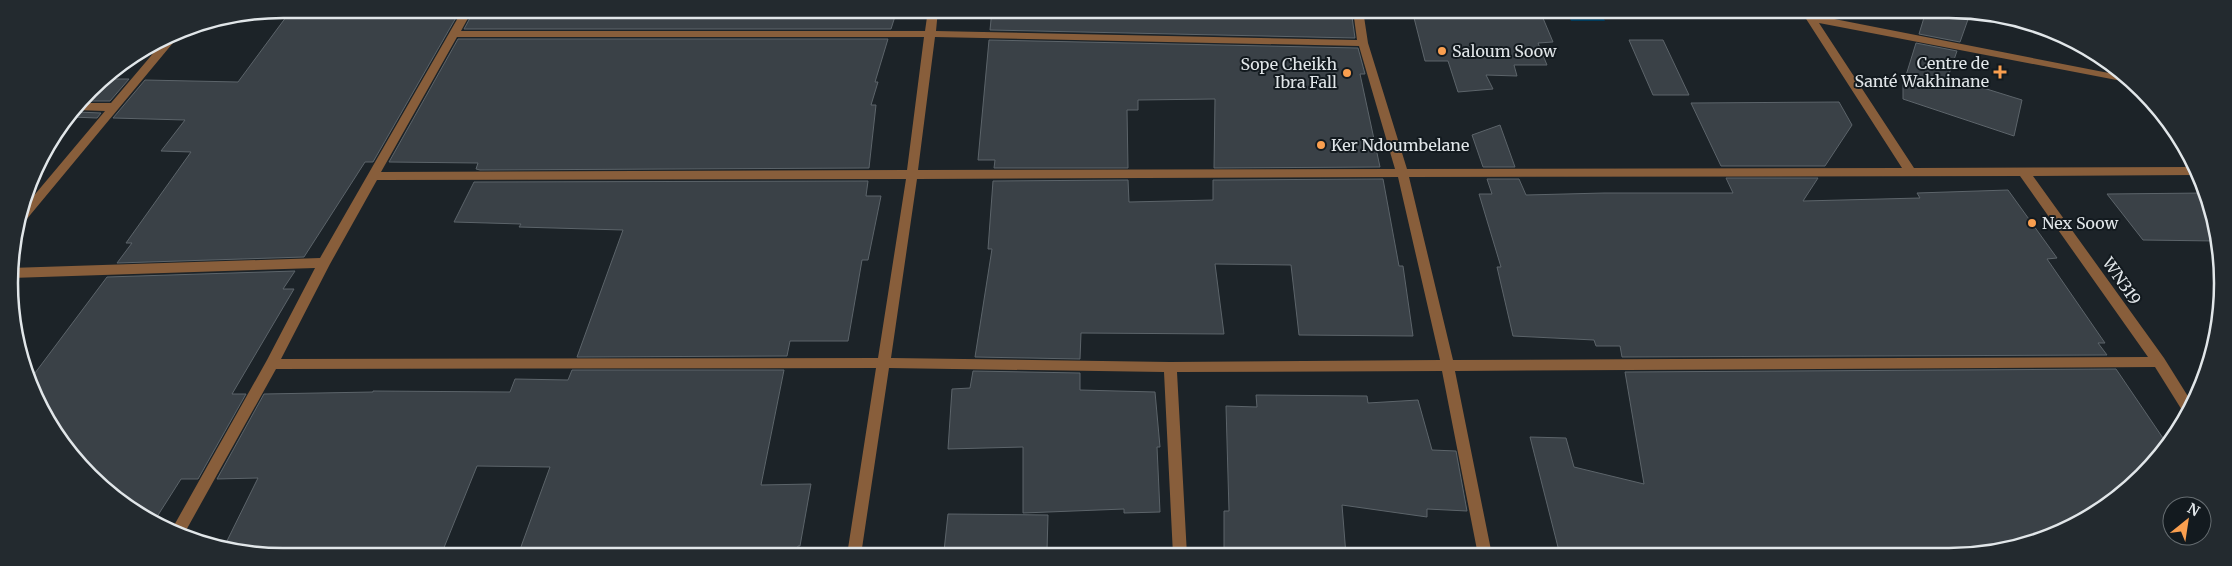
<svg xmlns="http://www.w3.org/2000/svg" width="2232" height="566" viewBox="0 0 2232 566" font-family="Merriweather,serif">
  <style>
    .green { fill: #003b5b }
    .building { fill: #3a4147; stroke: #5c646a }
    .lines { fill: none; stroke-linecap: round; stroke-linejoin: round }
    .minor { fill: #885e3b; fill-rule: evenodd }
    .poi-dot { fill: #fa9f4f; stroke: #131a1f; stroke-width: 2 }
    .labels { text-anchor: middle; stroke-width: 4; stroke-linejoin: round; paint-order: stroke }
    .poi-label { font-size: 16px; fill: #e1e6e9; stroke: #131a1f; text-anchor: start }
    .street-label { font-size: 16px; fill: #e1e6e9; stroke: #131a1f }
    .rim { fill: none; stroke: #e1e6e9; stroke-width: 2.5 }
  </style>
  <rect width="100%" height="100%" fill="#1c2328"/>
  <path class="green" d="M 1567,11 L 1600,11 L 1605,21 L 1571,21 Z"/>
  <g class="building">
    <path d="M 292,9 L 461,9 L 373,162 L 365,162 L 304,257 L 117,263 L 132,243 L 126,243 L 191,152 L 161,151 L 185,120 L 113,118 L 145,80 L 238,82 Z"/>
    <path d="M 475,9 L 724,9 L 897,10 L 891,29 L 464,29 Z"/>
    <path d="M 992,10 L 1351,10 L 1355,38 L 990,30 Z"/>
    <path d="M 1412,10 L 1540,11 L 1553,42 L 1538,43 L 1547,65 L 1514,65 L 1517,76 L 1486,75 L 1493,89 L 1458,92 L 1448,61 L 1425,61 Z"/>
    <path d="M 1926,11 L 1971,11 L 1960,42 L 1919,34 Z"/>
    <path d="M 458,39 L 888,39 L 875,82 L 878,82 L 871,105 L 876,105 L 869,168 L 480,170 L 476,169 L 478,163 L 389,162 Z"/>
    <path d="M 989,40 L 1358,48 L 1365,74 L 1360,74 L 1380,167 L 1214,168 L 1215,99 L 1138,100 L 1138,110 L 1127,110 L 1128,168 L 994,168 L 995,160 L 978,160 Z"/>
    <path d="M 1629,40 L 1663,40 L 1689,95 L 1653,95 Z"/>
    <path d="M 1916,43 L 1957,51 L 1948,77 L 2022,100 L 2014,136 L 1903,99 L 1903,85 Z"/>
    <path d="M 101,79 L 129,79 L 110,101 L 83,101 Z"/>
    <path d="M 1839,102 L 1852,125 L 1825,166 L 1721,166 L 1691,103 Z"/>
    <path d="M 76,111 L 77,112 L 101,113 L 97,118 L 71,117 Z"/>
    <path d="M 1500,125 L 1515,167 L 1483,167 L 1472,135 Z"/>
    <path d="M 1726,178 L 1818,178 L 1803,201 L 1920,198 L 1917,193 L 2008,190 L 2057,258 L 2047,259 L 2105,343 L 2098,343 L 2107,355 L 1622,357 L 1620,346 L 1596,346 L 1594,340 L 1513,336 L 1497,267 L 1501,267 L 1479,194 L 1492,194 L 1487,179 L 1519,179 L 1526,195 L 1604,193 L 1733,193 Z"/>
    <path d="M 1383,179 L 1399,266 L 1403,266 L 1413,336 L 1299,335 L 1291,265 L 1215,264 L 1224,334 L 1081,333 L 1080,359 L 975,357 L 992,249 L 988,249 L 993,181 L 1128,180 L 1129,202 L 1213,200 L 1213,180 Z"/>
    <path d="M 868,181 L 866,196 L 881,196 L 868,260 L 862,260 L 848,341 L 790,341 L 787,356 L 577,357 L 623,230 L 519,227 L 521,224 L 454,222 L 474,182 Z"/>
    <path d="M 2205,193 L 2214,212 L 2216,241 L 2143,240 L 2107,194 Z"/>
    <path d="M 295,271 L 283,289 L 294,289 L 232,394 L 246,394 L 198,479 L 181,479 L 153,523 L 146,520 L 66,450 L 29,381 L 107,277 Z"/>
    <path d="M 2116,369 L 2167,444 L 2142,478 L 2070,529 L 1985,555 L 1560,555 L 1530,437 L 1566,438 L 1574,467 L 1644,484 L 1625,372 Z"/>
    <path d="M 572,370 L 784,370 L 761,485 L 811,484 L 800,546 L 798,546 L 796,555 L 518,555 L 550,467 L 477,466 L 441,555 L 247,555 L 224,547 L 258,478 L 217,479 L 264,394 L 373,392 L 373,391 L 510,392 L 515,379 L 568,380 Z"/>
    <path d="M 973,371 L 1080,373 L 1080,390 L 1155,392 L 1160,447 L 1157,447 L 1160,512 L 1124,513 L 1124,509 L 1023,513 L 1023,447 L 948,449 L 952,389 L 970,388 Z"/>
    <path d="M 1256,395 L 1367,396 L 1368,403 L 1418,400 L 1432,450 L 1456,451 L 1467,511 L 1427,509 L 1427,517 L 1342,505 L 1346,555 L 1224,555 L 1224,511 L 1229,511 L 1226,406 L 1257,407 Z"/>
    <path d="M 948,514 L 1048,515 L 1047,551 L 944,551 Z"/>
  </g>
  <g class="lines">
    <g class="minor">
      <path d="M 463,9 L 473,9 L 461,31 L 925,31 L 928,10 L 938,10 L 936,31 L 1357,40 L 1353,10 L 1363,10 L 1368,43 L 1407,169 L 1902,168 L 1801,11 L 1811,11 L 1814,15 L 2119,75 L 2127,82 L 1819,23 L 1914,168 L 2192,167 L 2195,175 L 2033,176 L 2164,358 L 2194,406 L 2187,416 L 2185,415 L 2155,367 L 1455,371 L 1492,555 L 1478,555 L 1442,371 L 1177,372 L 1187,555 L 1173,555 L 1164,372 L 889,368 L 861,555 L 847,555 L 876,368 L 276,369 L 184,534 L 172,529 L 267,360 L 315,268 L 11,278 L 10,268 L 320,258 ZM 457,37 L 924,37 L 907,170 L 381,172 ZM 935,37 L 1359,46 L 1395,169 L 918,170 ZM 2020,176 L 2148,357 L 1453,360 L 1409,177 ZM 1398,177 L 1440,360 L 1170,362 L 891,358 L 917,179 ZM 906,179 L 878,358 L 281,359 L 330,264 L 377,180 Z"/>
      <path d="M 182,29 L 182,32 L 26,220 L 21,221 L 26,205 L 105,111 L 77,110 L 82,103 L 111,103 L 167,37 Z"/>
    </g>
  </g>
  <g class="poi-dot">
    <circle cx="1442" cy="51" r="5"/>
    <path d="M1997.5 64.5h5v5h5v5h-5v5h-5v-5h-5v-5h5z"/>
    <circle cx="1347" cy="73" r="5"/>
    <circle cx="1321" cy="145" r="5"/>
    <circle cx="2032" cy="223" r="5"/>
  </g>
  <g class="labels">
    <g class="poi-label">
      <text x="1452" y="57">Saloum Soow</text>
      <text x="1989" y="69" text-anchor="end">Centre de<tspan x="1989" dy="18">Santé Wakhinane</tspan></text>
      <text x="1337" y="70" text-anchor="end">Sope Cheikh<tspan x="1337" dy="18">Ibra Fall</tspan></text>
      <text x="1331" y="151">Ker Ndoumbelane</text>
      <text x="2042" y="229">Nex Soow</text>
    </g>
    <g class="street-label">
      <text transform="translate(2122 281) rotate(55)" y="6">WN319</text>
    </g>
  </g>
  <path d="M0 0H2232V566H0ZM283 18H1949A265 265 0 0 1 2214 283V283A265 265 0 0 1 1949 548H283A265 265 0 0 1 18 283V283A265 265 0 0 1 283 18Z" fill="#232a2f" fill-rule="evenodd"/>
  <path class="rim" d="M283 18H1949A265 265 0 0 1 2214 283V283A265 265 0 0 1 1949 548H283A265 265 0 0 1 18 283V283A265 265 0 0 1 283 18Z"/>
  <g transform="translate(2187 521) rotate(30)"><circle r="24" fill="#131a1f" stroke="#656c70"/>
  <path d="M0-4L9 19L0 12L-9 19Z" fill="#fa9f4f"/>
  <text y="-8" font-size="14" font-weight="bold" text-anchor="middle" fill="#e1e6e9">N</text>
  </g>
</svg>
